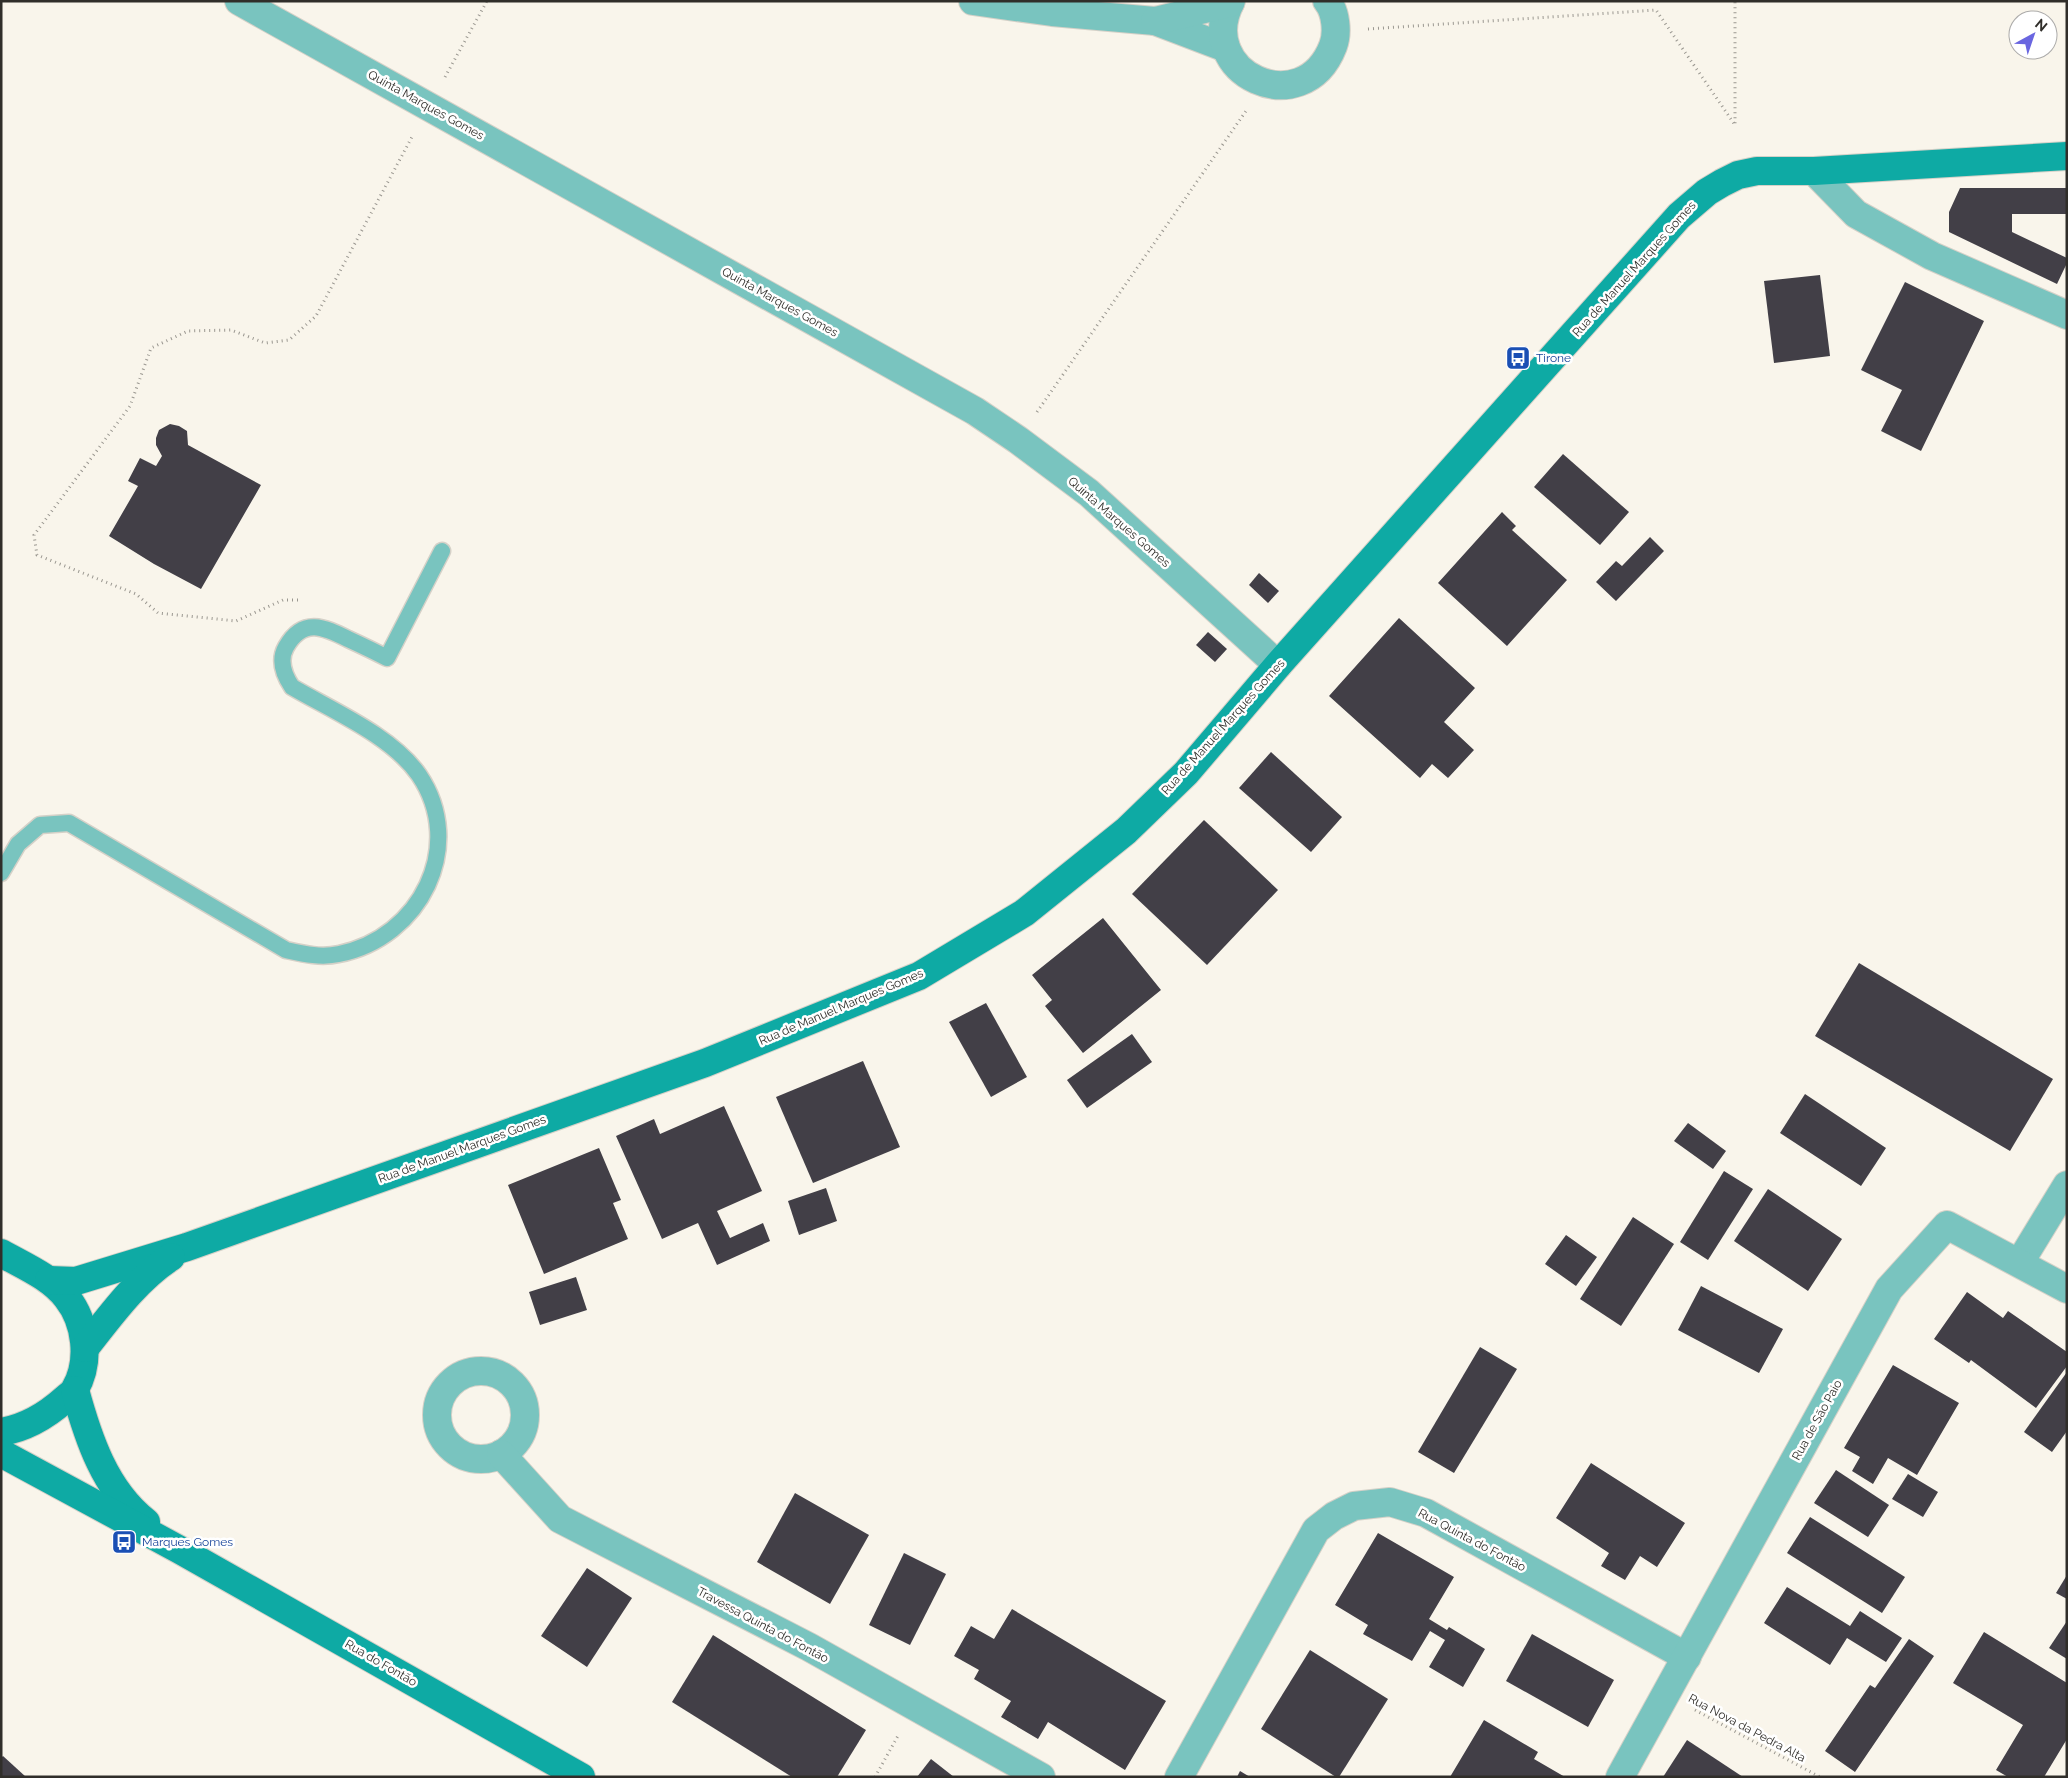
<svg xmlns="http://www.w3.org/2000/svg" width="2068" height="1778" viewBox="0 0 2068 1778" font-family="Raleway,sans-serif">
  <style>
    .building { fill: #423f47 }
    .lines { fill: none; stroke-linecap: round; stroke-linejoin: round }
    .service-casing { stroke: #d5d1c8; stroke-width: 19 }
    .minor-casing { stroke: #d5d1c8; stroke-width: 30 }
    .secondary-casing { stroke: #d5d1c8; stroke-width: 30 }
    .path { stroke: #9a9790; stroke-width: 3; stroke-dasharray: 1 4; stroke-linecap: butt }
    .service { stroke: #79c4bf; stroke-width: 16 }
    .minor { stroke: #79c4bf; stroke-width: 28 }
    .secondary { stroke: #0eaaa4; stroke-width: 28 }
    .labels { text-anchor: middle; stroke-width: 5; stroke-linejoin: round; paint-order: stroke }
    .street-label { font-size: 12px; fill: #302e2a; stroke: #fff }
    .transit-label { font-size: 12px; fill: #164399; stroke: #fff; text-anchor: start }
  </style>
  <rect width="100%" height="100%" fill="#f9f5eb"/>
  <g class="building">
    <path d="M 1960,188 L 2067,188 L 2067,214 L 2012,214 L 2012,232 L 2067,258 L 2067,263 L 2057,284 L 1949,232 L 1949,212 Z"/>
    <path d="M 1820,275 L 1830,356 L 1774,363 L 1764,281 Z"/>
    <path d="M 1905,282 L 1984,321 L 1921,451 L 1881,431 L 1902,390 L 1861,370 Z"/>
    <path d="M 170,424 L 179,426 L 187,431 L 188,445 L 261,485 L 201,589 L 154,564 L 109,536 L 138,486 L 128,481 L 140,458 L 156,466 L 162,456 L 156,445 L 156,438 L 159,430 Z"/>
    <path d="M 1563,454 L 1629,512 L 1600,545 L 1534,487 Z"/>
    <path d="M 1502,512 L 1516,526 L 1512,530 L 1567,580 L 1507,646 L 1438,583 Z"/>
    <path d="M 1650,537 L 1664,551 L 1616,601 L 1596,582 L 1616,561 L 1622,566 Z"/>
    <path d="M 1259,573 L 1279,591 L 1268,603 L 1249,585 Z"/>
    <path d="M 1399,618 L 1475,688 L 1444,722 L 1474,750 L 1448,778 L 1432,764 L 1420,778 L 1329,696 Z"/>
    <path d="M 1208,632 L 1227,649 L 1215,662 L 1196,645 Z"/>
    <path d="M 1271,752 L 1342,817 L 1311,852 L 1239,788 Z"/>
    <path d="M 1204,820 L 1278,890 L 1207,965 L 1132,894 Z"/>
    <path d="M 1103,918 L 1161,990 L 1083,1053 L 1045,1006 L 1052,1000 L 1032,975 Z"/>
    <path d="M 1859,963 L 2053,1079 L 2010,1151 L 1815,1036 Z"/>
    <path d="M 986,1003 L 1027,1077 L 991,1097 L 949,1022 Z"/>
    <path d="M 1132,1034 L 1152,1062 L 1087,1108 L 1067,1080 Z"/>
    <path d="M 863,1061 L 900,1147 L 813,1183 L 776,1097 Z"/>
    <path d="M 1805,1094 L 1886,1148 L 1861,1186 L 1780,1133 Z"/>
    <path d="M 724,1106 L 762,1191 L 717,1211 L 730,1238 L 763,1223 L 770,1241 L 717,1265 L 698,1223 L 662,1239 L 616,1136 L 654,1119 L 660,1134 Z"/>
    <path d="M 1688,1123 L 1726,1151 L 1713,1169 L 1674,1141 Z"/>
    <path d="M 599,1148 L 621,1200 L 613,1203 L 628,1239 L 544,1274 L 508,1185 Z"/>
    <path d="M 1724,1171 L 1753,1189 L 1708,1260 L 1680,1242 Z"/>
    <path d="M 826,1188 L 837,1221 L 799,1235 L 788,1201 Z"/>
    <path d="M 1768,1189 L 1842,1239 L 1808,1291 L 1734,1241 Z"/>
    <path d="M 1633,1217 L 1674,1244 L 1621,1326 L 1580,1299 Z"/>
    <path d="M 1566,1235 L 1597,1257 L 1576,1286 L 1545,1264 Z"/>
    <path d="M 576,1277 L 587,1310 L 540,1325 L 529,1292 Z"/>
    <path d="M 1701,1286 L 1783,1329 L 1759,1373 L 1678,1330 Z"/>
    <path d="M 1967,1292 L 2003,1318 L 2008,1311 L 2067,1352 L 2067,1366 L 2036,1408 L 1971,1360 L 1969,1363 L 1934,1339 Z"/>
    <path d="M 1480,1347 L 1517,1369 L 1454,1473 L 1418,1452 Z"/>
    <path d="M 1893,1365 L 1959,1403 L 1917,1475 L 1888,1458 L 1873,1484 L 1852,1471 L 1860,1457 L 1844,1448 Z"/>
    <path d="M 2067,1372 L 2067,1431 L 2052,1452 L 2024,1432 Z"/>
    <path d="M 1591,1463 L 1685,1523 L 1657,1567 L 1640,1556 L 1625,1580 L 1601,1566 L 1609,1553 L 1556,1518 Z"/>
    <path d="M 1836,1470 L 1889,1505 L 1868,1537 L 1814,1503 Z"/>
    <path d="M 1908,1474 L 1938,1492 L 1923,1517 L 1892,1499 Z"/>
    <path d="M 795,1493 L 869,1535 L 830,1604 L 757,1562 Z"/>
    <path d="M 1810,1517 L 1905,1577 L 1882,1613 L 1787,1553 Z"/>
    <path d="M 1378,1533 L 1454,1577 L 1429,1619 L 1447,1630 L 1449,1627 L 1485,1649 L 1463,1687 L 1429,1667 L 1445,1640 L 1430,1631 L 1412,1661 L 1363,1634 L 1368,1625 L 1335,1605 Z"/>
    <path d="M 904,1553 L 946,1574 L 910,1645 L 869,1625 Z"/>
    <path d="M 587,1568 L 632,1598 L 587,1667 L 541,1636 Z"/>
    <path d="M 2067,1575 L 2067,1599 L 2056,1593 Z"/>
    <path d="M 1787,1587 L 1850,1626 L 1860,1611 L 1902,1638 L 1886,1662 L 1847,1638 L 1830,1665 L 1764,1623 Z"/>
    <path d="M 1012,1609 L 1166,1701 L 1125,1770 L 1048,1722 L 1038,1739 L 1001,1717 L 1011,1701 L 974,1679 L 979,1670 L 954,1656 L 971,1626 L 994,1639 Z"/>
    <path d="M 2067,1621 L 2067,1659 L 2049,1648 Z"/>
    <path d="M 1984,1632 L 2067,1683 L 2067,1739 L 2044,1777 L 2008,1777 L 1996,1770 L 2023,1725 L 1953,1683 Z"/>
    <path d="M 1532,1634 L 1614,1680 L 1588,1727 L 1506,1681 Z"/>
    <path d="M 713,1635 L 866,1730 L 837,1777 L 792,1777 L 672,1702 Z"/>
    <path d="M 1909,1639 L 1934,1656 L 1855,1772 L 1825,1751 L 1870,1685 L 1875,1688 Z"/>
    <path d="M 1310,1650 L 1388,1699 L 1339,1777 L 1336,1777 L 1261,1729 Z"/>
    <path d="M 1484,1720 L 1538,1752 L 1534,1759 L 1565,1777 L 1450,1777 Z"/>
    <path d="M 1687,1740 L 1743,1777 L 1663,1777 Z"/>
    <path d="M 3,1756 L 26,1777 L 1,1777 L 1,1758 Z"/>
    <path d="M 931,1759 L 954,1777 L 917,1777 Z"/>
    <path d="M 1240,1771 L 1250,1777 L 1237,1777 Z"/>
  </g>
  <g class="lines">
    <defs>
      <path id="service" d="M 1,873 L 18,844 L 40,825 L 69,823 L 286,950 C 304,954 321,958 339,954 C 420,938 467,846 419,775 C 392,736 333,711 292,687 C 284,675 278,661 286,647 C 303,617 324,627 348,639 C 361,645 374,651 387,658 L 442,551"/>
      <g id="minor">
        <path d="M 239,1 L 975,411 L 1018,440 L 1089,493 L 1278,665"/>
        <path d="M 973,1 L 1052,12 L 1155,21 L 1226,48"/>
        <path d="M 1231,1 C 1193,73 1303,124 1333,46 C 1338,33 1336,12 1327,1"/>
        <path d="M 1155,21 L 1230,3"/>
        <path d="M 1814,171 L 1856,214 L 1932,256 L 2067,315"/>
        <path d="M 2020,1262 L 2067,1185"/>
        <circle cx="481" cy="1415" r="44"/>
        <path d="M 501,1454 L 560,1519 L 809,1647 L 1041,1777"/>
        <path d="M 1179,1777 L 1316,1530 L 1334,1516 L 1354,1506 L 1390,1502 L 1426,1513 L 1687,1657"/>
        <path d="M 1620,1777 L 1889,1289 L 1947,1225 L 2067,1289"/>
      </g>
      <g id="secondary">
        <path d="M 1,1253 C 24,1266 51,1277 67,1298 C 86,1322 91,1361 75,1389 C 73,1393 68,1396 65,1399 C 46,1416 26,1428 1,1432"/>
        <path d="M 49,1280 L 76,1281 L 187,1247 L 705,1063 L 919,976 L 1024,913 L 1126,831 L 1186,773 L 1278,665 L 1679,216 L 1707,192 L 1722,183 L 1738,175 L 1757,171 L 1814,171 L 2067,156"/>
        <path d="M 85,1348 C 111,1315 136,1280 171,1257"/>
        <path d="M 75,1390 C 88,1438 105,1490 146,1522"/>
        <path d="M 1,1453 L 180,1550 L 581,1777"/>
      </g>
    </defs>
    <use href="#service" class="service-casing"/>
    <use href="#minor" class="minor-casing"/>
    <use href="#secondary" class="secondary-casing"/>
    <g class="path">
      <path d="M 1368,29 L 1656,10 L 1735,125 L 1735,1"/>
      <path d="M 445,77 L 487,1"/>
      <path d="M 1037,412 L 1246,111"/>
      <path d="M 298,600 L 283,600 L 236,621 L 158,613 L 136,594 L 37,555 L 34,535 L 130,406 L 151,348 L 188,331 L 231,330 L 265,343 L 289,340 L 316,316 L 413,135"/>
      <path d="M 1695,1710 L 1820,1777"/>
      <path d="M 875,1777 L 899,1734"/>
    </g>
    <use href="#service" class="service"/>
    <use href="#minor" class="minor"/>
    <use href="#secondary" class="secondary"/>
  </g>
  <defs>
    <symbol id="bus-square" viewBox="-11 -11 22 22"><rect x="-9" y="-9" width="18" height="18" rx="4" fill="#1a4fb4" stroke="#fff"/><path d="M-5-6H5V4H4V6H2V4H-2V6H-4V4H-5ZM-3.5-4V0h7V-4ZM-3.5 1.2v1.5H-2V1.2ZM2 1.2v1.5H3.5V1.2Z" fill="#fff"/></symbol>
  </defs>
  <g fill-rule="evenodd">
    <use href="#bus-square" x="1504" y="344" width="28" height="28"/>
    <use href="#bus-square" x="110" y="1528" width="28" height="28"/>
  </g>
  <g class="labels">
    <g class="street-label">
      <text transform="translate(426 105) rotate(29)" y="4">Quinta Marques Gomes</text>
      <text transform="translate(1634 269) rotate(-48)" y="4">Rua de Manuel Marques Gomes</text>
      <text transform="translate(780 302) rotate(29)" y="4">Quinta Marques Gomes</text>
      <text transform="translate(1119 522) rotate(41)" y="4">Quinta Marques Gomes</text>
      <text transform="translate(1223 727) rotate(-48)" y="4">Rua de Manuel Marques Gomes</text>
      <text transform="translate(841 1007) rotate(-23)" y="4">Rua de Manuel Marques Gomes</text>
      <text transform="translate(462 1149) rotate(-20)" y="4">Rua de Manuel Marques Gomes</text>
      <text transform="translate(1817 1420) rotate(-61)" y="4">Rua de São Paio</text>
      <text transform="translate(1472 1540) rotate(28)" y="4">Rua Quinta do Fontão</text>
      <text transform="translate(763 1625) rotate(28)" y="4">Travessa Quinta do Fontão</text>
      <text transform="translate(381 1663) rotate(30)" y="4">Rua do Fontão</text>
      <text transform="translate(1747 1728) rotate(28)" y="4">Rua Nova da Pedra Alta</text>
    </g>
    <g class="transit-label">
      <text x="1536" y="362">Tirone</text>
      <text x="142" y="1546">Marques Gomes</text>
    </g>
  </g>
  <rect width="2068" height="1778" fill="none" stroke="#302e2a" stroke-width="5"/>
  <g transform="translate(2033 35) rotate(40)"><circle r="24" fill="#ffffff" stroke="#acabaa"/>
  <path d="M0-4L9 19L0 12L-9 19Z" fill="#6a66e0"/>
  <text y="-8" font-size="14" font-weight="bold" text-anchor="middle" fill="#302e2a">N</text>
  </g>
</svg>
